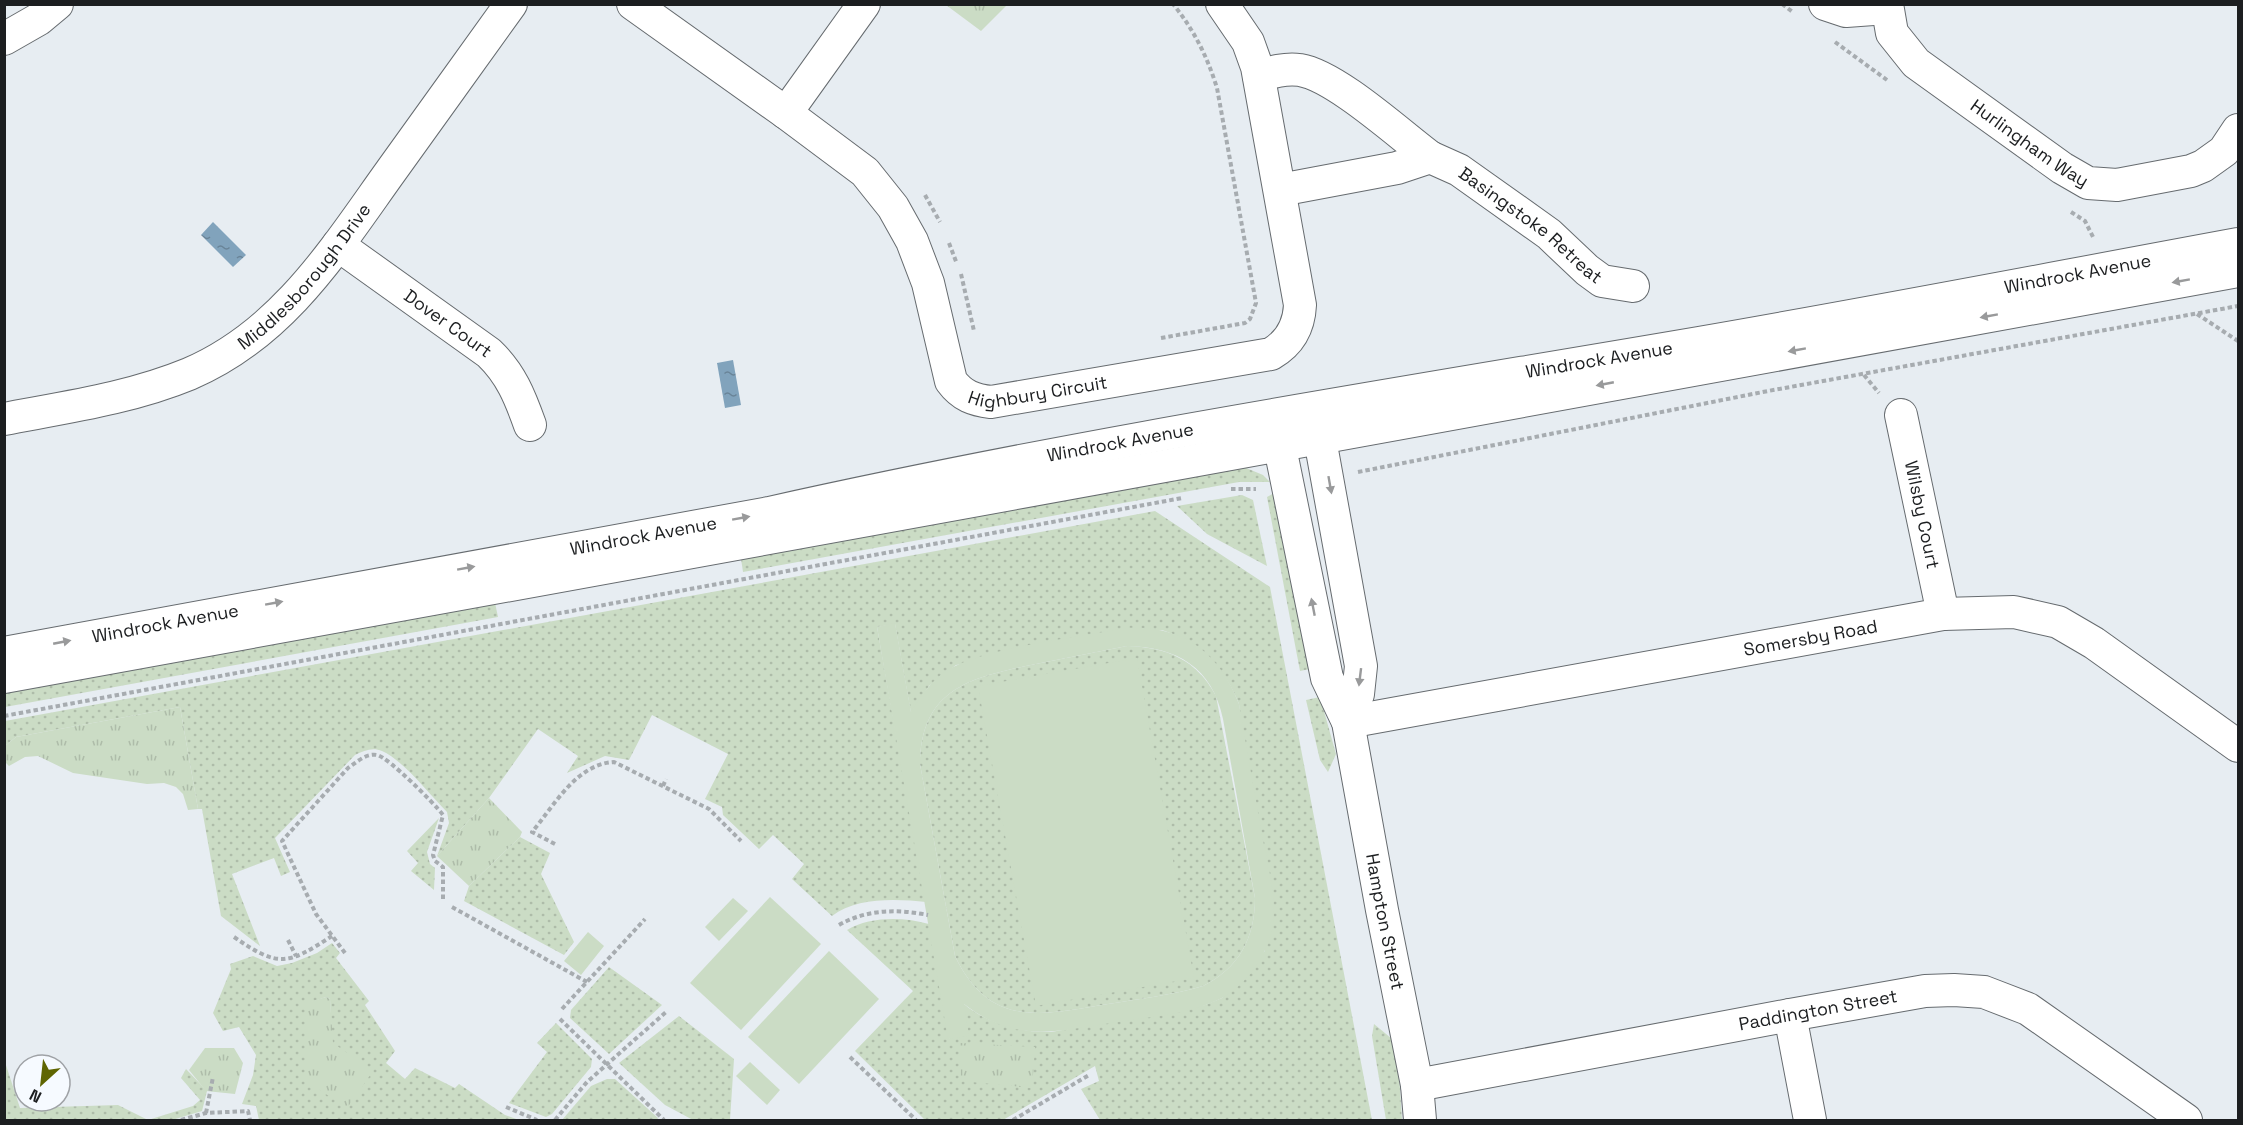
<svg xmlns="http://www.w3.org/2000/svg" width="2243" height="1125" viewBox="0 0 2243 1125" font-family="'Space Grotesk',sans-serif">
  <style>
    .grass { fill: url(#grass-dots); fill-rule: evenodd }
    .park { fill: url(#park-tufts) }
    .pitch { fill: #cbdcc5; fill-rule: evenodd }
    .water { fill: url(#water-ripples) }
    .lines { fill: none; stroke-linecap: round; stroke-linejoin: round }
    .minor-casing { stroke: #666b6f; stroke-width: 34 }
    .path { stroke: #a7acb0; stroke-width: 4; stroke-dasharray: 4.5 3; stroke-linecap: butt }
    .minor { stroke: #fff; stroke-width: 32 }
    .oneway { fill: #999a9b }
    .labels { text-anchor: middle; stroke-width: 6; stroke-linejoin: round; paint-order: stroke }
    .street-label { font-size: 18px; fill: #1c1e20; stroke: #f6faff }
  </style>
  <defs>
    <pattern id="grass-dots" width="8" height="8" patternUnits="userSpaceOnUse" patternTransform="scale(1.5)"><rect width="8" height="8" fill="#cbdcc5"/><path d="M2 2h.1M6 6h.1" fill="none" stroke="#aebca9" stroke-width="1.8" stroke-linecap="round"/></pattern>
    <pattern id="park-tufts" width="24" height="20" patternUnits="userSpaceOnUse" patternTransform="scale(1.5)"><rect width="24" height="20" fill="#cbdcc5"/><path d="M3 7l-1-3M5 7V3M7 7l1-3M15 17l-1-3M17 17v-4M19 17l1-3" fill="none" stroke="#aebca9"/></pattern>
    <pattern id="water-ripples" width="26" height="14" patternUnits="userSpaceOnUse" patternTransform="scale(1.5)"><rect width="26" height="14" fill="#81a3bc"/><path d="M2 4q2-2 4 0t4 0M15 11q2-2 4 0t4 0" fill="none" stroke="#698498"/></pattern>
  </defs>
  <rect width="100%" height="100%" fill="#e7edf2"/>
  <g class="grass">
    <path d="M 1239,465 L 1263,475 L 1270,482 L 1239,482 L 743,572 L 740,552 Z"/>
    <path d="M 1276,492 L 1310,669 L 1300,671 L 1267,497 Z"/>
    <path d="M 1242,495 L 1253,500 L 1267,566 L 1207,534 L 1177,506 Z"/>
    <path d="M 1155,511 L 1270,587 L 1372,1120 L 1100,1120 L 1081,1089 L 1099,1081 L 1095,1066 L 1003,1120 L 925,1120 L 855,1051 L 913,991 L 847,930 C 870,916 904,917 929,924 L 949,1039 L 964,1004 C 986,1023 1022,1033 1051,1032 L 1205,1005 L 1222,998 L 1265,951 L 1239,704 C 1225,668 1199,642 1162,630 L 956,665 L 929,686 L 911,713 L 895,624 L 877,627 L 926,902 C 897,899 856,897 832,916 L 792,879 L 804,864 L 773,835 L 759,849 L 723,815 L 722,807 L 705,799 L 728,754 L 652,715 L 629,760 L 605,756 L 567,773 L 578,756 L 538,729 L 489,798 L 437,856 L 449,823 L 447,812 C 430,795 403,760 382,751 C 372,747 364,751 355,755 L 275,838 L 290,872 L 281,876 L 274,858 L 232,874 L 260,946 L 221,916 L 202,809 L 198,809 L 180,707 L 16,737 L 5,746 L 5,721 Z"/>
    <path d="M 494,598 L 498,617 L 5,707 L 5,687 Z"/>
    <path d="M 1127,646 C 1167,647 1197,660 1216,696 L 1255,898 C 1255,938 1239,968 1203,986 C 1172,995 1140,999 1108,1004 C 1041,1015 990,1029 955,956 L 920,764 C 921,687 973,677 1036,664 C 1066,658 1097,652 1127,646 Z"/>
    <path d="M 1320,697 L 1336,754 L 1328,772 L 1320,760 L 1306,700 Z"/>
    <path d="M 439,818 L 427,852 L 430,864 L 435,868 L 434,890 L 411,871 L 418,863 L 407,851 Z"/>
    <path d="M 520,837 L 550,853 L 541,874 L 574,942 L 564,955 L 464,901 L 469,886 Z"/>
    <path d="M 332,943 L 340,953 L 336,958 L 369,1001 L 365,1005 L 395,1051 L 386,1063 L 405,1079 L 415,1068 L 455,1088 L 459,1084 L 505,1115 L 519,1120 L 259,1120 L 256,1106 L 242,1104 L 253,1075 L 256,1055 L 239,1027 L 223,1031 L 213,1013 L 231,969 L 230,964 L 253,956 L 277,966 L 292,963 L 317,953 ZM 326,997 L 330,999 L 332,1043 L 306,1081 L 306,1004 Z"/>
    <path d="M 609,967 L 662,1005 L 609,1054 L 570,1018 L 571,1010 Z"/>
    <path d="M 679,1016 L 734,1059 L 730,1120 L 693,1120 L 665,1105 L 619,1063 Z"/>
    <path d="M 556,1023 L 592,1059 L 591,1067 L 552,1114 L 546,1117 L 509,1103 L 547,1052 L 537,1043 Z"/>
    <path d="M 1374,1024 L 1397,1043 L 1402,1120 L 1386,1120 L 1372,1036 Z"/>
    <path d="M 4,1059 L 20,1108 L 118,1105 L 148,1120 L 193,1106 L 200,1100 L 181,1078 L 186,1069 L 207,1091 L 202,1111 L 172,1120 L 19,1120 L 5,1119 Z"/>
    <path d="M 607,1079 L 615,1079 L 658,1118 L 657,1120 L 562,1120 L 591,1086 Z"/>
  </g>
  <g class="park">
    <path d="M 946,5 L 1007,5 L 981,31 Z"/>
    <path d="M 180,707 L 198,809 L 188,810 L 183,794 L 176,787 L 164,783 L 147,784 L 73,773 L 38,756 L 25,757 L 9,766 L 5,762 L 5,746 L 16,737 Z"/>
    <path d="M 489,798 L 522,832 L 520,837 L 469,886 L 437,856 Z"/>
    <path d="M 326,997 L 330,999 L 333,1043 L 373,1071 L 347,1108 L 306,1081 L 306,1003 Z"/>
    <path d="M 960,1043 L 1035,1047 L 1032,1088 L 961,1081 Z"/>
    <path d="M 205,1048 L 234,1048 L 243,1063 L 235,1094 L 206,1091 L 189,1070 Z"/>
  </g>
  <g class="pitch">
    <path d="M 895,623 L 911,712 C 920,697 929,684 943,673 C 979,648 1080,637 1126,628 C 1183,625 1219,652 1239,704 C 1246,746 1254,788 1261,830 C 1267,863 1279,900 1271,934 C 1264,960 1246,984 1222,998 C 1189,1015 1147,1017 1111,1023 C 1054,1032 1014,1043 964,1004 L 969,1036 L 948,1039 L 877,627 ZM 1127,646 C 1177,647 1212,667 1223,719 L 1255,898 C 1255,938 1239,968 1203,986 C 1172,995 1140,999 1108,1004 C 1041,1015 990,1029 955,956 L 920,764 C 921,687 973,677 1036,664 C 1066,658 1097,652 1127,646 Z"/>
    <path d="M 1137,658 L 1194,978 L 1036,1006 L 978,686 Z"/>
    <path d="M 770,897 L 821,944 L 741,1030 L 690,983 Z"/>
    <path d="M 733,898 L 748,911 L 719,941 L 705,927 Z"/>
    <path d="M 588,932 L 604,946 L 581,975 L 564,961 Z"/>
    <path d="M 829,951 L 879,999 L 799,1084 L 748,1037 Z"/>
    <path d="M 750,1062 L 780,1090 L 767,1105 L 736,1076 Z"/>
  </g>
  <g class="water">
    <path d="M 213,222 L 246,255 L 233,267 L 201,235 Z"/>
    <path d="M 733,360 L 741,405 L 725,408 L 717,363 Z"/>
  </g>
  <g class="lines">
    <defs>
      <g id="minor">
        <path id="s1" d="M 633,4 L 786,113 L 865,172 L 893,207 L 912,241 L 928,283 L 951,381 C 962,396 974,400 991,402 L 1271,354 C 1290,343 1299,326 1300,305 L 1257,67 L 1248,42 L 1222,4"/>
        <path d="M 1825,4 L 1846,11 L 1887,8"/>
        <path id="s2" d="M 1887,4 L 1892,33 L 1916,63 L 2062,168 L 2088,183 L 2117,185 L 2191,171 L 2203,166 L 2224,151 L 2238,130"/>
        <path d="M 4,39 L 39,19 L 57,4"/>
        <path d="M 1259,76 C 1272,72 1285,68 1300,70 C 1336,76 1399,134 1430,157"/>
        <path d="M 786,113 L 864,4"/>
        <path id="s3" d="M 1280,190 L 1397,168 L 1430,157 L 1459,170 L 1549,234 L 1587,270 L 1602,281 L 1633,286"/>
        <path id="s4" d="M 338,245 L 489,353 C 511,374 520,397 530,425"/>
        <path id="s5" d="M 1901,415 L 1943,614"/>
        <path d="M 1316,417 L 1361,666 L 1358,694 L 1348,722"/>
        <path id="s6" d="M 4,419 C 67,407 131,398 189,374 C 283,334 335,249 391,171 C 431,115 471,60 511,4"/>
        <path id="s7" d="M 1275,423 L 1327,678 L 1348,722 L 1382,910 L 1417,1085 L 1420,1120"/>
        <path id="s8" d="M 4,653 L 769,513 C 1077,444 1388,396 1699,343 C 1879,312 2059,277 2238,244"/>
        <path d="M 4,677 L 2238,271"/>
        <path id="s9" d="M 1348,722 L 1943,614 L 2014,612 L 2058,622 L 2094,643 L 2238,746"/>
        <path d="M 1790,1015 L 1810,1120"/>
        <path id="s10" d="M 1417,1085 L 1790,1015 L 1925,991 L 1954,990 L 1984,992 L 2028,1009 L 2186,1120"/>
      </g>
    </defs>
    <use href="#minor" class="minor-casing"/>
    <g class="path">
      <path d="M 1782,4 L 1794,13"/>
      <path d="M 1835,42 L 1887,80"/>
      <path d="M 925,195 L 940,222"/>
      <path d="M 2071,212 L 2085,221 L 2094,239"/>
      <path d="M 949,243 L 957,264"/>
      <path d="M 961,274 L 974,331"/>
      <path d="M 2197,314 L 2238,341"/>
      <path d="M 1161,338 L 1245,323 L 1250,319 L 1256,303 L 1217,88 C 1207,56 1194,30 1173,4"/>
      <path d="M 1864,375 L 1879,393"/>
      <path d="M 1358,472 L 1768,391 L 2238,306"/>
      <path d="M 1231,489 L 1256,489"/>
      <path d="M 4,716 L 1182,498"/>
      <path d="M 663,786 L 666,779"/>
      <path d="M 555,844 L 532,832 C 554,806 576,764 614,762 L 709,809 L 741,841"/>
      <path d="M 452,907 L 587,982"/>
      <path d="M 839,925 C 867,909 898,909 928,915"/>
      <path d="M 234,937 C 279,968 287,965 332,936"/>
      <path d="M 288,940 L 296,956"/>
      <path d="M 345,953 L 316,914 L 282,841 L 348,768 C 357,762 366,753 377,755 C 388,757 435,804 443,815 L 433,855 L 435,861 L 443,867 L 443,899"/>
      <path d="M 562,1009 L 645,919"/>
      <path d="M 560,1019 L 664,1120"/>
      <path d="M 850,1057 L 916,1120"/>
      <path d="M 506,1107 L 537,1120"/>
      <path d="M 206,1113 L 213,1077"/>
      <path d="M 181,1120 L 206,1113 L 248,1111 L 250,1120"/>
      <path d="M 555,1120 L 587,1082 L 666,1012"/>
      <path d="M 1013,1120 L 1089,1075"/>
    </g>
    <use href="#minor" class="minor"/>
  </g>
  <defs><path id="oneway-solid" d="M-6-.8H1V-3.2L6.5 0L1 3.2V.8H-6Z" transform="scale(1.5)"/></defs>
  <g class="oneway">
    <use href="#oneway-solid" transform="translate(2181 281) rotate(170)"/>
    <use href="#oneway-solid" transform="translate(1989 316) rotate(170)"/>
    <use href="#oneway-solid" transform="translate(1797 350) rotate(170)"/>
    <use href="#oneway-solid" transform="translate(1605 384) rotate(169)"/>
    <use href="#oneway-solid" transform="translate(1330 485) rotate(80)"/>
    <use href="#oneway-solid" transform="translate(741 518) rotate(-10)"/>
    <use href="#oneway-solid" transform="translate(466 568) rotate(-10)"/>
    <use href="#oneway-solid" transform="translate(274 603) rotate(-10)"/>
    <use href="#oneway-solid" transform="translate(1313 607) rotate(-101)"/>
    <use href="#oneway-solid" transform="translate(62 642) rotate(-11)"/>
    <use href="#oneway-solid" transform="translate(1360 677) rotate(97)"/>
  </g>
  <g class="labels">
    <g class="street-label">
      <text dy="6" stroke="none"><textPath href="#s2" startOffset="207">Hurlingham Way</textPath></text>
      <text dy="6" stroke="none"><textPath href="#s3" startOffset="276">Basingstoke Retreat</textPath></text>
      <text dy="6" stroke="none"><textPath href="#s8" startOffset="2108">Windrock Avenue</textPath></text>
      <text dy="6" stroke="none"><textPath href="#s6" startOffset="344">Middlesborough Drive</textPath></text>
      <text dy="6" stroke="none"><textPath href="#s4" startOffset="135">Dover Court</textPath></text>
      <text dy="6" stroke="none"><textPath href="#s8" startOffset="1622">Windrock Avenue</textPath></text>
      <text dy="6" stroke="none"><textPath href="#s1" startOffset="610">Highbury Circuit</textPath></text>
      <text dy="6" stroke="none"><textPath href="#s8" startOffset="1136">Windrock Avenue</textPath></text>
      <text dy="6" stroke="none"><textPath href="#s5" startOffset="102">Wilsby Court</textPath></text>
      <text dy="6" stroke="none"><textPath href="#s8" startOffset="650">Windrock Avenue</textPath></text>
      <text dy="6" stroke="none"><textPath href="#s8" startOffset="164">Windrock Avenue</textPath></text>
      <text dy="6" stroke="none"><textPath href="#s9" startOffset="470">Somersby Road</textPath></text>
      <text dy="6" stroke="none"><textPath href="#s7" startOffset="512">Hampton Street</textPath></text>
      <text dy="6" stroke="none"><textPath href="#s10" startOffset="408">Paddington Street</textPath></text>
    </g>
  </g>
  <rect width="2243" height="1125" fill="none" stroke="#1c1e20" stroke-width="12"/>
  <g transform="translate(42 1083) rotate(207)"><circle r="28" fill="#f6faff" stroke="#9fa2a6" stroke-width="1.5"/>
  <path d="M0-4.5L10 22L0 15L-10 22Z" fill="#5f6501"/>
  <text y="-9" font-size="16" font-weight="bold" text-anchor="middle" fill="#1c1e20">N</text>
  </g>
</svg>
